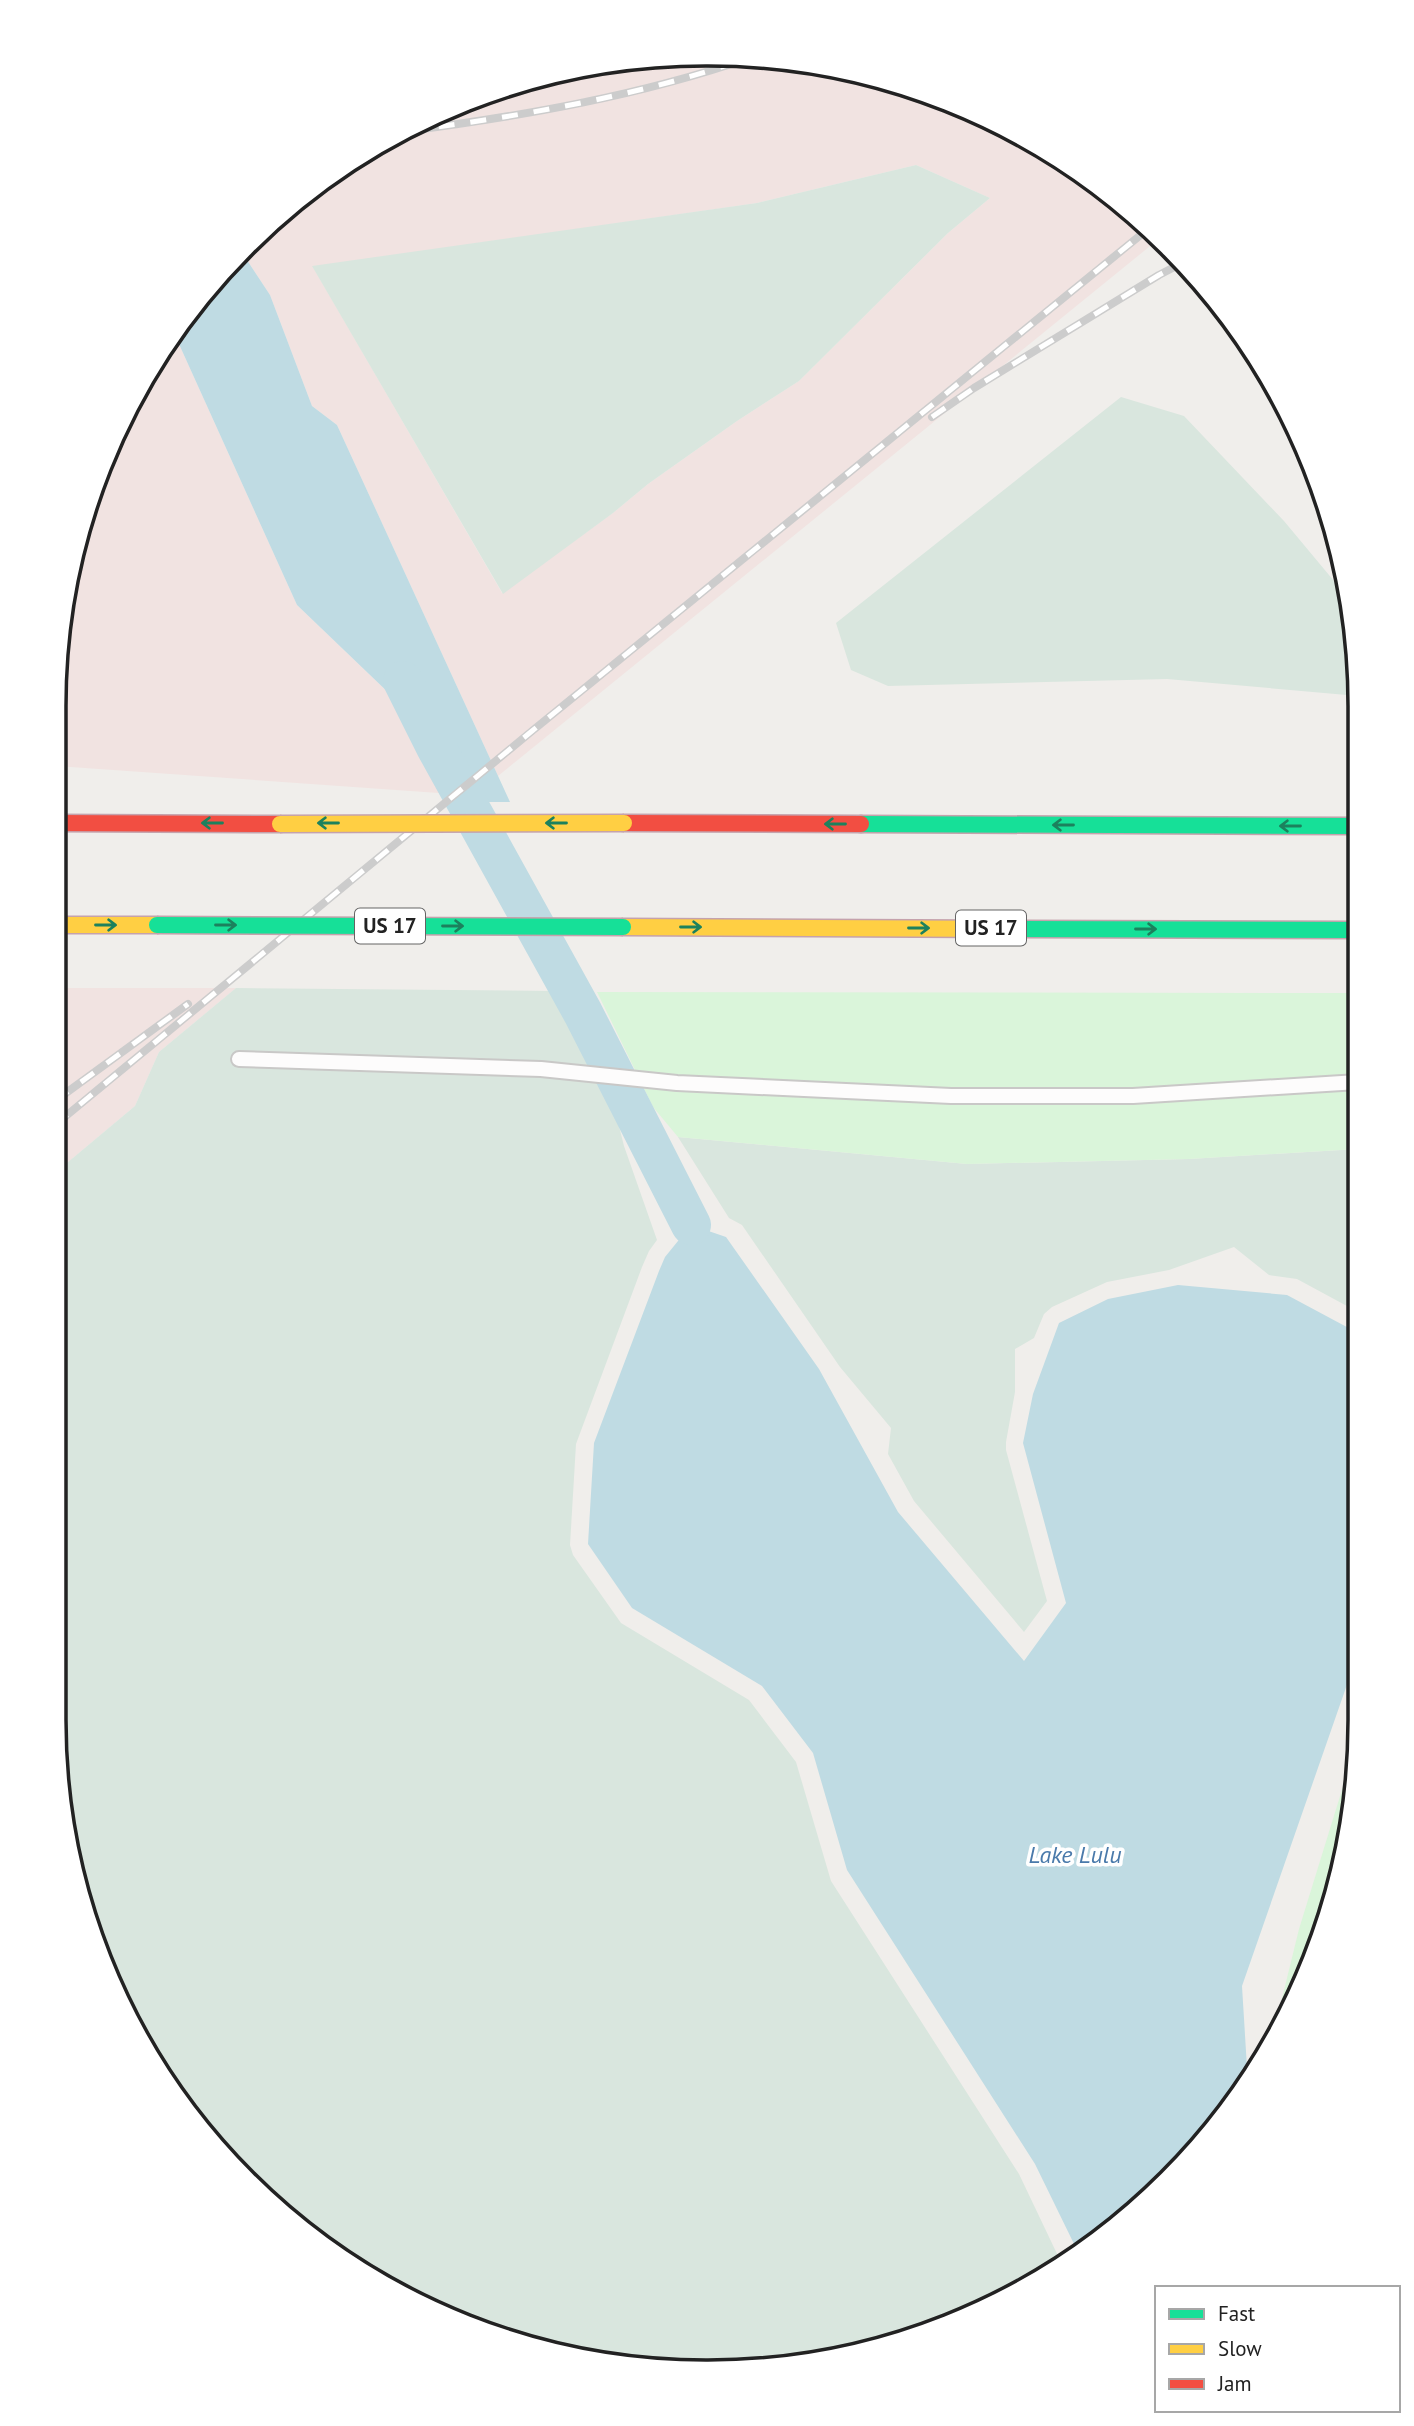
<svg xmlns="http://www.w3.org/2000/svg" width="1414" height="2426" viewBox="0 0 1414 2426" font-family="'PT Sans',sans-serif">
  <style>
    .commercial { fill: #f1e3e1; fill-rule: evenodd }
    .wetland { fill: #d9e6de }
    .park { fill: #daf5da }
    .water { fill: #bfdbe3 }
    .lines { fill: none; stroke-linecap: round; stroke-linejoin: round }
    .canal { stroke: #bfdbe3; stroke-width: 40 }
    .lane-casing { stroke: #c9c8c7; stroke-width: 18 }
    .fast-casing { stroke: #c5a2ac; stroke-width: 19 }
    .slow-casing { stroke: #c5a2ac; stroke-width: 19 }
    .jam-casing { stroke: #c5a2ac; stroke-width: 19 }
    .lane { stroke: #fdfcfc; stroke-width: 14 }
    .fast { stroke: #16e098; stroke-width: 16 }
    .slow { stroke: #ffcf43; stroke-width: 16 }
    .jam { stroke: #f24e42; stroke-width: 16 }
    .rail-casing { stroke: #ccc; stroke-width: 8 }
    .rail { stroke: #fff; stroke-width: 5; stroke-dasharray: 16; stroke-linecap: butt }
    .fast-bridge-casing { stroke: #c5a2ac; stroke-width: 19; stroke-linecap: butt }
    .slow-bridge-casing { stroke: #c5a2ac; stroke-width: 19; stroke-linecap: butt }
    .fast-bridge { stroke: #16e098; stroke-width: 16 }
    .slow-bridge { stroke: #ffcf43; stroke-width: 16 }
    .oneway { stroke: #1c815d }
    .labels { text-anchor: middle; stroke-width: 7; stroke-linejoin: round; paint-order: stroke }
    .shield { fill: #fff; stroke: #646464; stroke-width: 2 }
    .shield-label { font-size: 21px; font-weight: bold; fill: #222 }
    .water-label { font-size: 24px; font-style: italic; fill: #4a7aab; stroke: #fff }
    .rim { fill: none; stroke: #222; stroke-width: 3.5 }
  </style>
  <rect width="100%" height="100%" fill="#f0eeeb"/>
  <g class="commercial">
    <path d="M 707,54 L 834,67 L 956,104 L 1069,164 L 1160,238 L 498,776 L 337,425 L 312,406 L 270,295 L 241,251 L 344,164 L 457,104 L 579,67 ZM 916,165 L 990,198 L 948,233 L 799,381 L 737,421 L 648,484 L 613,513 L 502,593 L 313,267 L 757,203 Z"/>
    <path d="M 174,333 L 297,605 L 442,744 L 467,795 L 56,766 L 56,664 L 89,497 L 164,345 Z"/>
    <path d="M 55,988 L 236,988 L 159,1052 L 135,1106 L 55,1173 Z"/>
  </g>
  <g class="wetland">
    <path d="M 916,165 L 990,198 L 948,233 L 799,381 L 737,421 L 648,484 L 613,513 L 503,594 L 312,266 L 757,203 Z"/>
    <path d="M 1121,397 L 1184,416 L 1284,521 L 1344,593 L 1358,664 L 1358,696 L 1167,679 L 888,686 L 851,670 L 836,623 Z"/>
    <path d="M 236,988 L 558,991 L 614,1106 L 624,1146 L 657,1240 L 649,1251 L 642,1267 L 576,1444 L 570,1545 L 573,1555 L 621,1623 L 749,1700 L 796,1762 L 831,1881 L 1019,2174 L 1059,2258 L 956,2322 L 749,2370 L 538,2349 L 344,2262 L 189,2116 L 89,1928 L 54,1719 L 55,1173 L 135,1106 L 159,1052 Z"/>
    <path d="M 678,1137 L 967,1164 L 1189,1159 L 1358,1149 L 1358,1312 L 1297,1279 L 1269,1275 L 1234,1247 L 1169,1270 L 1107,1282 L 1052,1307 L 1044,1314 L 1034,1338 L 1015,1349 L 1015,1392 L 1006,1442 L 1006,1450 L 1047,1601 L 1024,1632 L 914,1501 L 888,1454 L 891,1428 L 840,1367 L 742,1225 L 729,1218 Z"/>
  </g>
  <g class="park">
    <path d="M 597,992 L 1358,993 L 1358,1149 L 1189,1159 L 967,1164 L 678,1137 L 653,1107 Z"/>
    <path d="M 1358,1738 L 1358,1762 L 1325,1929 L 1273,2035 L 1299,1929 Z"/>
  </g>
  <g class="water">
    <path d="M 241,251 L 270,295 L 312,406 L 337,425 L 510,802 L 470,802 L 442,744 L 297,605 L 174,333 Z"/>
    <path d="M 691,1225 L 726,1237 L 819,1369 L 898,1512 L 1024,1661 L 1066,1603 L 1023,1443 L 1033,1394 L 1059,1323 L 1108,1299 L 1178,1285 L 1287,1295 L 1358,1333 L 1358,1653 L 1242,1986 L 1248,2084 L 1137,2210 L 1076,2248 L 1035,2164 L 847,1870 L 813,1753 L 762,1686 L 632,1608 L 588,1544 L 594,1443 L 659,1271 L 665,1257 Z"/>
  </g>
  <g class="lines">
    <path class="canal" d="M 403,681 L 436,747 L 583,1013 L 691,1225"/>
    <defs>
      <path id="lane" d="M 239,1059 L 541,1069 L 677,1083 L 951,1096 L 1133,1096 L 1358,1082"/>
      <g id="fast">
        <path d="M 861,824 L 1358,826"/>
        <path d="M 1019,929 L 1358,930"/>
      </g>
      <g id="slow">
        <path d="M 55,925 L 157,925"/>
        <path d="M 623,927 L 1019,929"/>
      </g>
      <g id="jam">
        <path d="M 55,823 L 280,824"/>
        <path d="M 624,823 L 861,824"/>
      </g>
    </defs>
    <use href="#lane" class="lane-casing"/>
    <use href="#fast" class="fast-casing"/>
    <use href="#slow" class="slow-casing"/>
    <use href="#jam" class="jam-casing"/>
    <use href="#lane" class="lane"/>
    <use href="#fast" class="fast"/>
    <use href="#slow" class="slow"/>
    <use href="#jam" class="jam"/>
    <defs>
      <g id="rail">
        <path d="M 407,131 C 522,116 639,96 749,58"/>
        <path d="M 932,417 L 974,388 L 1159,275 L 1182,263"/>
        <path d="M 55,1101 L 188,1004"/>
        <path d="M 55,1125 L 532,731 L 1148,229"/>
      </g>
    </defs>
    <use href="#rail" class="rail-casing"/>
    <use href="#rail" class="rail"/>
    <defs>
      <path id="fast-bridge" d="M 157,925 L 623,927"/>
      <path id="slow-bridge" d="M 280,824 L 624,823"/>
    </defs>
    <use href="#fast-bridge" class="fast-bridge-casing"/>
    <use href="#slow-bridge" class="slow-bridge-casing"/>
    <use href="#fast-bridge" class="fast-bridge"/>
    <use href="#slow-bridge" class="slow-bridge"/>
  </g>
  <defs><path id="oneway-shaft" d="M-6 0H5M1.5-3L5.5 0L1.5 3" fill="none" stroke-width="1.6" stroke-linecap="round" stroke-linejoin="round" transform="scale(1.75)"/></defs>
  <g class="oneway">
    <use href="#oneway-shaft" transform="translate(212 823) rotate(-180)"/>
    <use href="#oneway-shaft" transform="translate(328 823) rotate(180)"/>
    <use href="#oneway-shaft" transform="translate(556 823) rotate(180)"/>
    <use href="#oneway-shaft" transform="translate(835 824) rotate(-180)"/>
    <use href="#oneway-shaft" transform="translate(1063 825) rotate(-180)"/>
    <use href="#oneway-shaft" transform="translate(1290 826) rotate(-180)"/>
    <use href="#oneway-shaft" transform="translate(106 925)"/>
    <use href="#oneway-shaft" transform="translate(226 925)"/>
    <use href="#oneway-shaft" transform="translate(453 926)"/>
    <use href="#oneway-shaft" transform="translate(691 927)"/>
    <use href="#oneway-shaft" transform="translate(919 928)"/>
    <use href="#oneway-shaft" transform="translate(1146 929)"/>
  </g>
  <g class="labels">
    <g class="shield">
      <rect x="355" y="908.5" width="70" height="35" rx="5"/>
      <rect x="956" y="910.5" width="70" height="35" rx="5"/>
    </g>
    <g class="shield-label">
      <text x="390" y="933">US 17</text>
      <text x="991" y="935">US 17</text>
    </g>
    <g class="water-label">
      <text x="1075" y="1863">Lake Lulu</text>
    </g>
  </g>
  <path d="M0 0H1414V2426H0ZM706 66H708A640 640 0 0 1 1348 706V1720A640 640 0 0 1 708 2360H706A640 640 0 0 1 66 1720V706A640 640 0 0 1 706 66Z" fill="#fff" fill-rule="evenodd"/>
  <path class="rim" d="M706 66H708A640 640 0 0 1 1348 706V1720A640 640 0 0 1 708 2360H706A640 640 0 0 1 66 1720V706A640 640 0 0 1 706 66Z"/>
  <rect x="1155" y="2286" width="245" height="126" fill="#ffffff" stroke="#a7a7a7" stroke-width="2"/>
  <rect x="1169" y="2309" width="35" height="10" fill="#16e098" stroke="#a7a7a7" stroke-width="2"/>
  <text x="1218" y="2321" font-size="21" fill="#222222">Fast</text>
  <rect x="1169" y="2344" width="35" height="10" fill="#ffcf43" stroke="#a7a7a7" stroke-width="2"/>
  <text x="1218" y="2356" font-size="21" fill="#222222">Slow</text>
  <rect x="1169" y="2379" width="35" height="10" fill="#f24e42" stroke="#a7a7a7" stroke-width="2"/>
  <text x="1218" y="2391" font-size="21" fill="#222222">Jam</text>
</svg>
